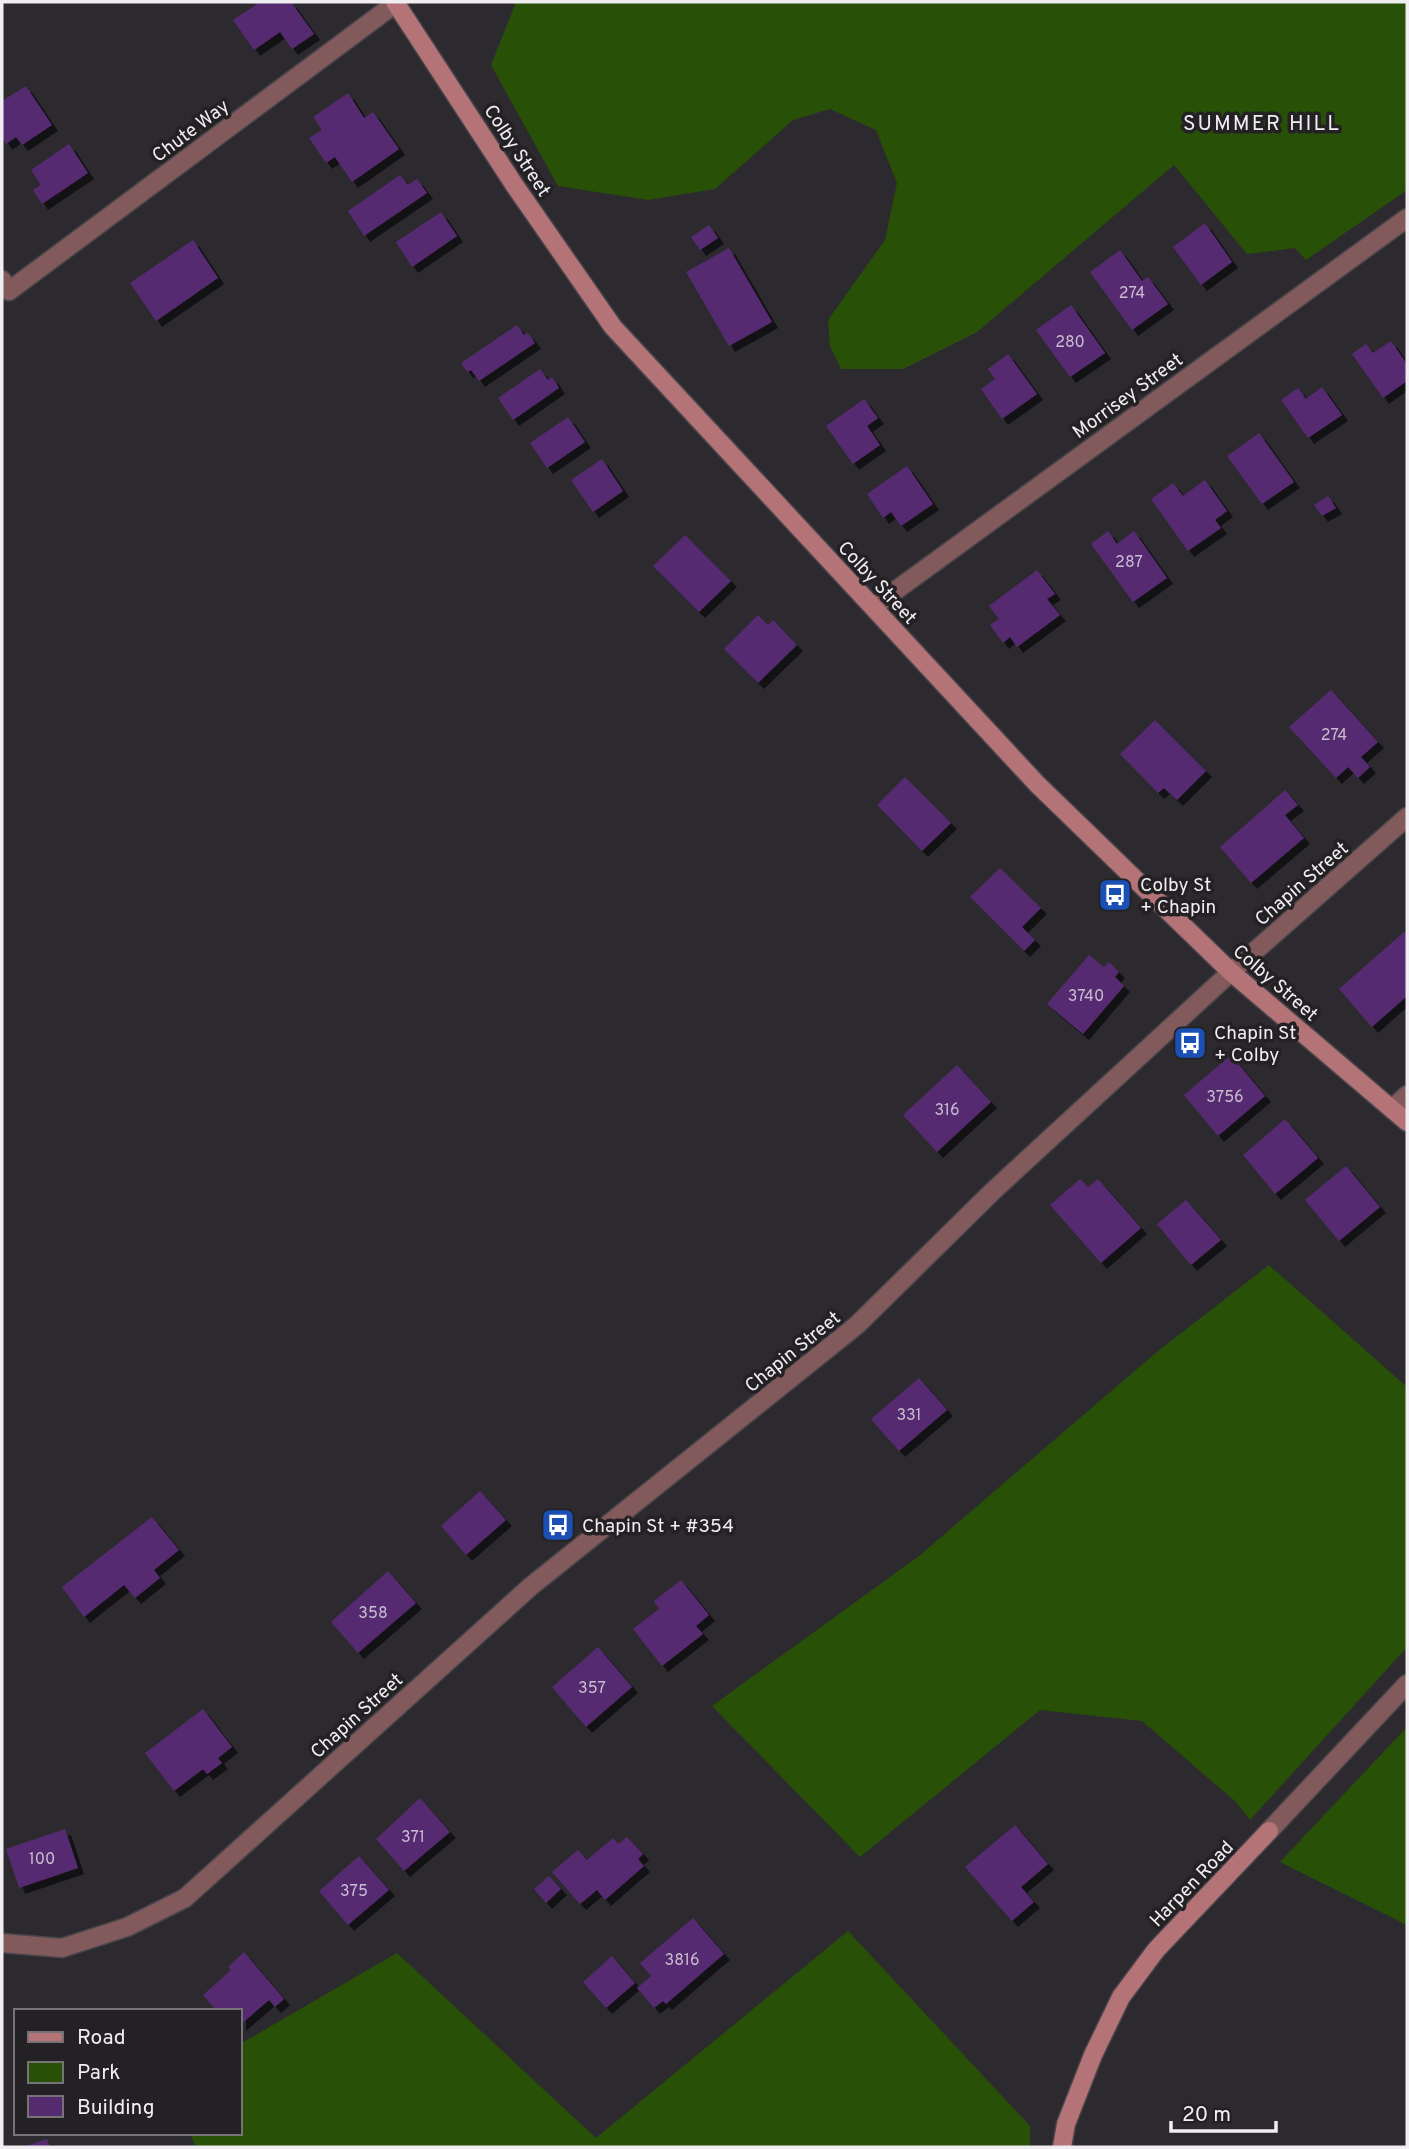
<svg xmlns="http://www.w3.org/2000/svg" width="1409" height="2149" viewBox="0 0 1409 2149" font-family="Overpass,sans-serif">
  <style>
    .green { fill: #285107 }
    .building { fill: #552b70; filter: url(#shadow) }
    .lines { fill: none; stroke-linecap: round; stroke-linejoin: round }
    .lane-casing { stroke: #48454a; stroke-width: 21 }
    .street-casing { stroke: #48454a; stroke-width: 21 }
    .secondary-casing { stroke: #48454a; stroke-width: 21 }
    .lane { stroke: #835a5c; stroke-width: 18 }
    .street { stroke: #835a5c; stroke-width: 18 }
    .secondary { stroke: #b37377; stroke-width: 18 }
    .labels { text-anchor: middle; stroke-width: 7; stroke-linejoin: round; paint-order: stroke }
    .number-label { font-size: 16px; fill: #c9bdd1 }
    .street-label { font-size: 19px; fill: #f0eef1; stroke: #242125 }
    .poi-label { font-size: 19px; fill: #f0eef1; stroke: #242125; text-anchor: start }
    .neighbourhood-label { font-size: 21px; letter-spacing: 2px; fill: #f0eef1; stroke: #242125 }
  </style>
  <defs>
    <filter id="shadow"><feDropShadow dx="6" dy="6" stdDeviation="0" flood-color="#0009"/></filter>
  </defs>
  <rect width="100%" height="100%" fill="#2d2a2f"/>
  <g class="green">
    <path d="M 516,2 L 1407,2 L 1407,190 L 1306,260 L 1295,248 L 1247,254 L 1174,165 L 977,332 L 903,369 L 841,369 L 830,346 L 828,320 L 885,240 L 897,183 L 876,130 L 830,109 L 793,120 L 715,189 L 648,200 L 558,186 L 491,65 Z"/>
    <path d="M 1269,1265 L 1407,1387 L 1407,1647 L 1250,1820 L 1236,1802 L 1142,1721 L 1040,1710 L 860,1857 L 712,1706 L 919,1556 L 1158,1351 Z"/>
    <path d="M 1407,1727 L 1407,1925 L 1280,1862 Z"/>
    <path d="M 848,1931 L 1030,2126 L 1030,2147 L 196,2147 L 190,2134 L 240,2133 L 240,2044 L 397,1953 L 596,2138 Z"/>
  </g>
  <g class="building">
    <path d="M 260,2 L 291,2 L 314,34 L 292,49 L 280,32 L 254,50 L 233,20 Z"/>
    <path d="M 26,86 L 52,125 L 22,145 L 16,137 L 6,144 L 2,137 L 2,101 Z"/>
    <path d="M 348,93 L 364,118 L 373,112 L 399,149 L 352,182 L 335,157 L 326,163 L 309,138 L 322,130 L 313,117 Z"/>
    <path d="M 69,144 L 88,173 L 42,204 L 33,190 L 41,185 L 31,170 Z"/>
    <path d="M 400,175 L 408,185 L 417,179 L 427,193 L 364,236 L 348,211 Z"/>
    <path d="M 441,212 L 457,236 L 412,267 L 396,242 Z"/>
    <path d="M 1205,223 L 1232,262 L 1201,285 L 1173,247 Z"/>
    <path d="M 709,225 L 718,238 L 700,250 L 691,237 Z"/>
    <path d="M 193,240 L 218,278 L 156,321 L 130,283 Z"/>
    <path d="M 729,248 L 772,322 L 729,346 L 686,272 Z"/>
    <path d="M 1120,250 L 1142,281 L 1148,277 L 1168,304 L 1132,330 L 1090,272 Z"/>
    <path d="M 1071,305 L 1105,353 L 1070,377 L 1036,330 Z"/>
    <path d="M 517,325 L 524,335 L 528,333 L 535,343 L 479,381 L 471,370 L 467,372 L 461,363 Z"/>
    <path d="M 1391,341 L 1407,364 L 1407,381 L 1383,398 L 1352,354 L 1366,344 L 1373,353 Z"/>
    <path d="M 1008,354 L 1037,394 L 1002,419 L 981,389 L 995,379 L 988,369 Z"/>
    <path d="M 540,369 L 548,380 L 552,377 L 559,388 L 513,420 L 498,398 Z"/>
    <path d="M 1322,387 L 1342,415 L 1308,438 L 1281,400 L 1298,388 L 1306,399 Z"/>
    <path d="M 864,399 L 878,418 L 867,426 L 880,445 L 853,464 L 826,426 Z"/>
    <path d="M 568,417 L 585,442 L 547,468 L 530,443 Z"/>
    <path d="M 1259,433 L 1294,482 L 1262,504 L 1227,456 Z"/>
    <path d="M 602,459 L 623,491 L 593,512 L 571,480 Z"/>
    <path d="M 907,466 L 933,504 L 901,526 L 891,512 L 883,518 L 867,494 Z"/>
    <path d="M 1205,480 L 1227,511 L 1215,520 L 1221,528 L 1188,551 L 1151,499 L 1173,483 L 1183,496 Z"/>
    <path d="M 1328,496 L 1336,508 L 1322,516 L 1314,505 Z"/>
    <path d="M 1108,531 L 1117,544 L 1134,531 L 1167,578 L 1133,602 L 1091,544 Z"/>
    <path d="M 685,535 L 731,581 L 699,612 L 653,566 Z"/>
    <path d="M 1037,570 L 1055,594 L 1047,599 L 1060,615 L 1017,647 L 1010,637 L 1003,643 L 990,625 L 999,619 L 989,606 Z"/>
    <path d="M 758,615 L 768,625 L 773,620 L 797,645 L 758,683 L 724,649 Z"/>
    <path d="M 1331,690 L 1378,742 L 1361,757 L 1370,767 L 1358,778 L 1348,767 L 1336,778 L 1289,727 Z"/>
    <path d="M 1155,720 L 1206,771 L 1177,800 L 1164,788 L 1158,793 L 1120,754 Z"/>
    <path d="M 905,777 L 951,823 L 922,851 L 877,805 Z"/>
    <path d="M 1285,790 L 1298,805 L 1285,815 L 1304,838 L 1251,883 L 1220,847 Z"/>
    <path d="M 1000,868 L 1041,908 L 1022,927 L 1035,940 L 1024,951 L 970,897 Z"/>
    <path d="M 1404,932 L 1407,936 L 1407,996 L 1372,1027 L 1339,989 Z"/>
    <path d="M 1089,955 L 1104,967 L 1109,962 L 1119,972 L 1115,977 L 1124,986 L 1083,1034 L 1047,1004 Z"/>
    <path d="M 1231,1055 L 1265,1096 L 1218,1136 L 1184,1095 Z"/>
    <path d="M 957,1065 L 991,1102 L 937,1152 L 903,1115 Z"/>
    <path d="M 1285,1119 L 1318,1158 L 1275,1194 L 1243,1155 Z"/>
    <path d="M 1346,1166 L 1380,1207 L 1339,1241 L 1305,1200 Z"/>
    <path d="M 1080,1179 L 1088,1187 L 1098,1179 L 1141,1228 L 1101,1263 L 1050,1205 Z"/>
    <path d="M 1186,1200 L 1221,1240 L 1191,1265 L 1157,1224 Z"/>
    <path d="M 919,1378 L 947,1410 L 899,1451 L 871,1419 Z"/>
    <path d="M 480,1491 L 506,1520 L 466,1555 L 441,1526 Z"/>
    <path d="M 152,1517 L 179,1550 L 154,1570 L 160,1578 L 135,1598 L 124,1585 L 84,1617 L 62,1587 Z"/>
    <path d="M 388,1571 L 416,1603 L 358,1653 L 331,1622 Z"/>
    <path d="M 681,1580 L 709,1615 L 696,1626 L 703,1634 L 662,1666 L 633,1629 L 659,1609 L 654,1601 Z"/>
    <path d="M 598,1647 L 632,1687 L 586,1727 L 552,1687 Z"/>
    <path d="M 203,1709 L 232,1747 L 218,1758 L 222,1763 L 207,1774 L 203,1769 L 174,1791 L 145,1753 Z"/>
    <path d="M 420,1798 L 450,1832 L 404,1871 L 376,1839 Z"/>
    <path d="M 1015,1825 L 1048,1864 L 1021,1887 L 1034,1902 L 1012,1921 L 965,1867 Z"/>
    <path d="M 65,1829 L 78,1868 L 19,1888 L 6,1849 Z"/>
    <path d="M 627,1837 L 643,1854 L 638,1859 L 644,1866 L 605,1900 L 597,1890 L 580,1904 L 552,1872 L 578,1850 L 587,1860 L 613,1838 L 618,1844 Z"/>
    <path d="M 359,1856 L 389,1890 L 348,1925 L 319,1891 Z"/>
    <path d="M 549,1876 L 561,1889 L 546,1903 L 534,1889 Z"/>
    <path d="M 693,1918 L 724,1954 L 666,2004 L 663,2001 L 654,2008 L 637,1988 L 651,1976 L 640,1963 Z"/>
    <path d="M 244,1952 L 284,1999 L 275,2007 L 269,2000 L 240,2025 L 240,2011 L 217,2011 L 203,1995 L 231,1970 L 228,1967 Z"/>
    <path d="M 612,1956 L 635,1983 L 606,2008 L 583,1982 Z"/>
    <path d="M 47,2139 L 50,2147 L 23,2147 Z"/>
  </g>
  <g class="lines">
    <defs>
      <path id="lane" d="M 9,291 L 396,3"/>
      <g id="street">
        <path d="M 2,280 L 9,291"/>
        <path d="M 873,607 L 1407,218"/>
        <path d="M 1392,1109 L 1407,1095"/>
        <path d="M 1269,1831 L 1407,1684"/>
        <path d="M 2,1943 L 62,1948 L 127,1927 L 185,1898 L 530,1587 L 857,1325 L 993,1191 L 1231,972 L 1407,817"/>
      </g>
      <g id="secondary">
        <path d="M 395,2 L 515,186 L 613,327 L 1037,784 L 1231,972 L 1407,1122"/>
        <path d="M 1062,2147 L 1066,2124 L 1093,2055 L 1121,1997 L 1156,1950 L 1269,1831"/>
      </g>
    </defs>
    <use href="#lane" class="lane-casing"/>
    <use href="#street" class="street-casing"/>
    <use href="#secondary" class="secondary-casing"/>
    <use href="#lane" class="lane"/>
    <use href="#street" class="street"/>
    <use href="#secondary" class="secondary"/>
  </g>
  <defs>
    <symbol id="bus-square" viewBox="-11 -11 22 22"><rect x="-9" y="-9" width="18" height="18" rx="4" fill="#1a4fb4" stroke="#242125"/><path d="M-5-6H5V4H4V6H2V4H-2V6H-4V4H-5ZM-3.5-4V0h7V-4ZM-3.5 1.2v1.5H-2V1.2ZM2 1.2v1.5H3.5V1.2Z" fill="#fff"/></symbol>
  </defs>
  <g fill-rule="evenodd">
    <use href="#bus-square" x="1096" y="876" width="38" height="38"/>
    <use href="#bus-square" x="1171" y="1024" width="38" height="38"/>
    <use href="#bus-square" x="539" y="1506" width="38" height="38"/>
  </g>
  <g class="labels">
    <g class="number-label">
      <text x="1132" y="298">274</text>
      <text x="1070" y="347">280</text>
      <text x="1129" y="567">287</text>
      <text x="1334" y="740">274</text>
      <text x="1086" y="1001">3740</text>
      <text x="1225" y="1102">3756</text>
      <text x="947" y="1115">316</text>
      <text x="909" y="1420">331</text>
      <text x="373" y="1618">358</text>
      <text x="592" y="1693">357</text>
      <text x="413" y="1842">371</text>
      <text x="42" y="1864">100</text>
      <text x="354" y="1896">375</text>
      <text x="682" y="1965">3816</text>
    </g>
    <g class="street-label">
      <text transform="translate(190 130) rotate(-37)" y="7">Chute Way</text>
      <text transform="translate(518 150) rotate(57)" y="7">Colby Street</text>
      <text transform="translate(1127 395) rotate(-36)" y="7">Morrisey Street</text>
      <text transform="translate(878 582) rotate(47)" y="7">Colby Street</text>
      <text transform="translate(1301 883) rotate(-41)" y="7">Chapin Street</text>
      <text transform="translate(1276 982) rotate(41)" y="7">Colby Street</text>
      <text transform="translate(792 1351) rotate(-39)" y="7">Chapin Street</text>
      <text transform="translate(356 1715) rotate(-42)" y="7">Chapin Street</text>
      <text transform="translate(1191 1883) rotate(-46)" y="7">Harpen Road</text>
    </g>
    <g class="poi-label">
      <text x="1140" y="891">Colby St<tspan x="1140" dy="22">+ Chapin</tspan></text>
      <text x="1214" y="1039">Chapin St<tspan x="1214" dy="22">+ Colby</tspan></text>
      <text x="582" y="1532">Chapin St + #354</text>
    </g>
    <g class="neighbourhood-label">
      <text x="1262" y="130">SUMMER HILL</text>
    </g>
  </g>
  <rect width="1409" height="2149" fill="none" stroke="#f0eef1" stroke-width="7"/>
  <rect x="14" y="2009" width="228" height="126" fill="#242125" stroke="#767377" stroke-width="2"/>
  <rect x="28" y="2032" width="35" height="10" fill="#b37377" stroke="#767377" stroke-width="2"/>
  <text x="77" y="2044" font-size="21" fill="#f0eef1">Road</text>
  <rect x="28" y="2062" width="35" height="21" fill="#285107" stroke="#767377" stroke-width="2"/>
  <text x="77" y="2079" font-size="21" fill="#f0eef1">Park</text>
  <rect x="28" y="2096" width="35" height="21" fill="#552b70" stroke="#767377" stroke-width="2"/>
  <text x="77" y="2114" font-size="21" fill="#f0eef1">Building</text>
  <path d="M1171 2121v10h105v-10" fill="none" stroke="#f0eef1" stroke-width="3.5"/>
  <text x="1182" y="2121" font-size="21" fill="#f0eef1" stroke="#242125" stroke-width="5" paint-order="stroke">20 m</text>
</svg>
